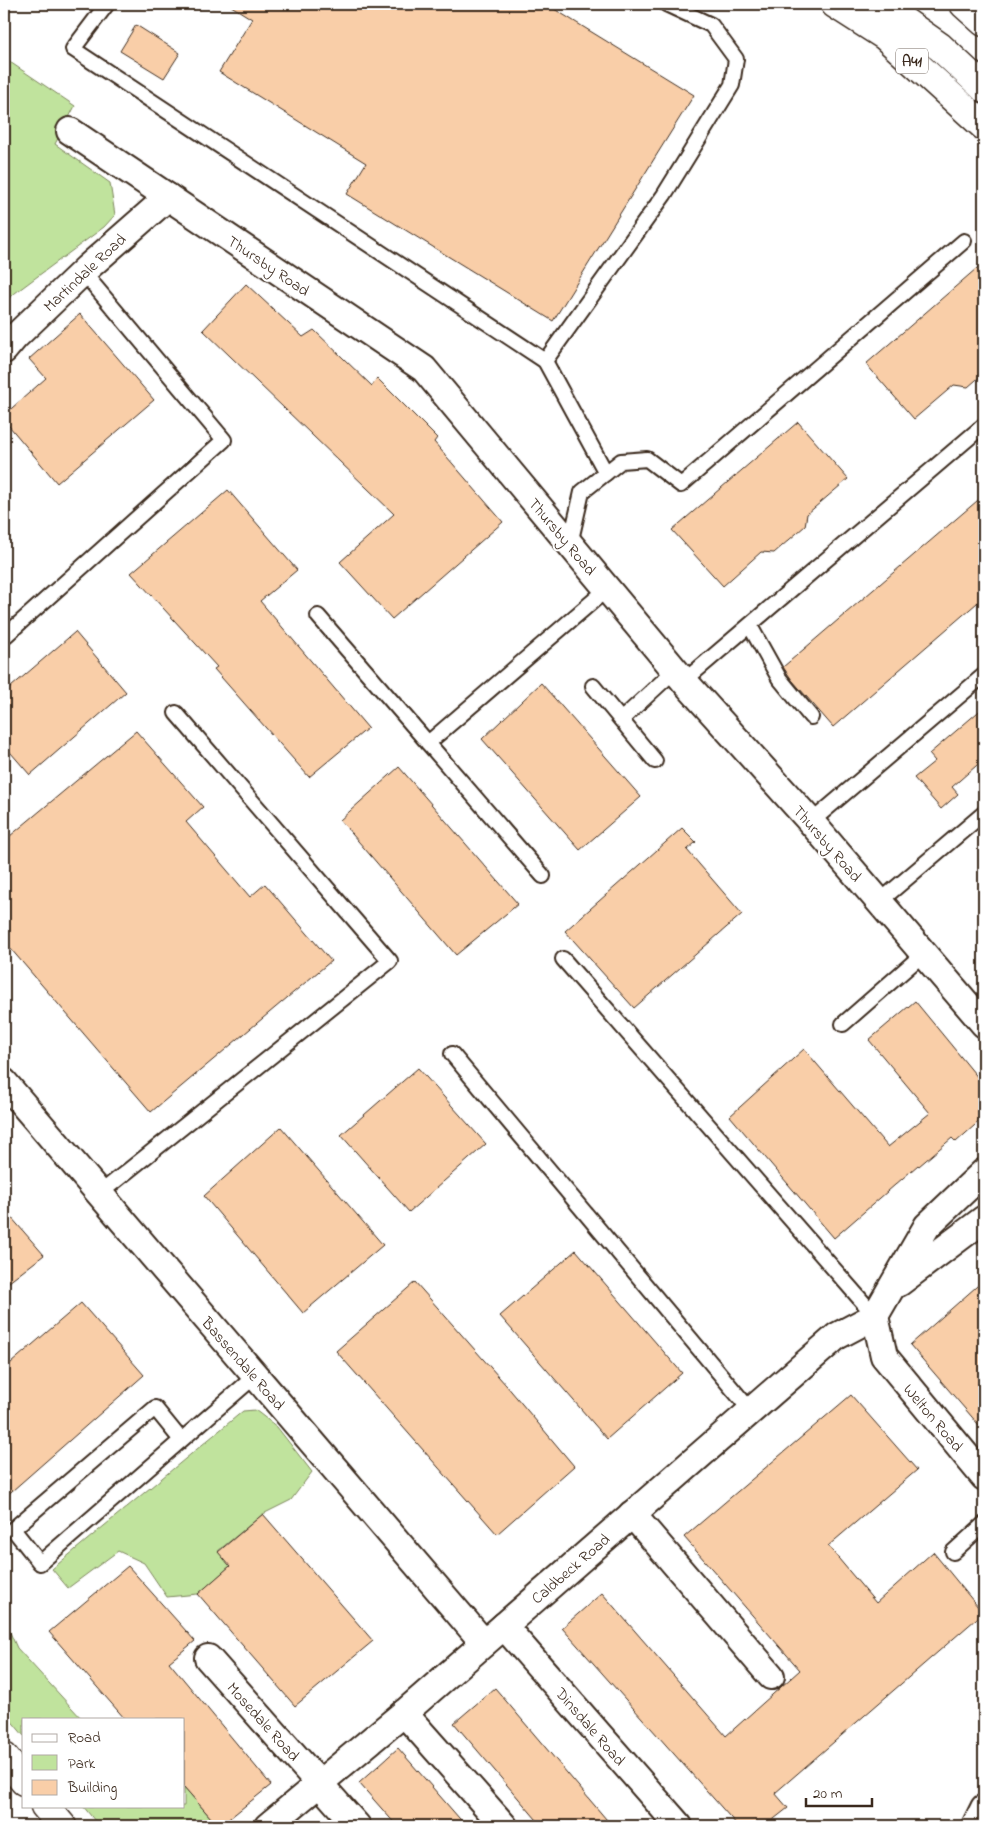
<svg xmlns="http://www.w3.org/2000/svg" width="988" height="1830" viewBox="0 0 988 1830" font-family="'Indie Flower',sans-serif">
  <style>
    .green { fill: #c0e39d; stroke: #7e865e }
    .building { fill: #f9cea8; stroke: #3b2a1e }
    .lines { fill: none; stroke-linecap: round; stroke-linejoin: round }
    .service-casing { stroke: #3b2a1e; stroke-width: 18 }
    .minor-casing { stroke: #3b2a1e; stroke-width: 30 }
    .tertiary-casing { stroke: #3b2a1e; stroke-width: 31 }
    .trunk-casing { stroke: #3b2a1e; stroke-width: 31 }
    .service { stroke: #fff; stroke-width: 14 }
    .minor { stroke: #fff; stroke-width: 26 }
    .tertiary { stroke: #fff; stroke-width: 28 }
    .trunk { stroke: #fff; stroke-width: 28 }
    .labels { text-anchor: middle; stroke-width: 4; stroke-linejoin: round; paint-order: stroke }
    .shield { fill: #fff; stroke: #766a62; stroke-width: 1 }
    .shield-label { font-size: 15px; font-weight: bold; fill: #3b2a1e }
    .street-label { font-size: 16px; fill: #3b2a1e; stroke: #fff }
  </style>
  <rect width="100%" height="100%" fill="#fff"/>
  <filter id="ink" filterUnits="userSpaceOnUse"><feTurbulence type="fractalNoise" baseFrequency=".02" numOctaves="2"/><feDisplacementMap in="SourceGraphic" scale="10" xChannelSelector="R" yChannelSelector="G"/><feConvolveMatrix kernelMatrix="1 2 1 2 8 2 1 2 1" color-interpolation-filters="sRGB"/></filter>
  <g filter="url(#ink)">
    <g class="green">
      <path d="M 4,58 L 75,106 L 55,144 L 110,183 L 115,215 L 104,227 L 11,296 L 4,304 Z"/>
      <path d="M 255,1410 L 277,1427 L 312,1472 L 291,1500 L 263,1514 L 218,1551 L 230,1566 L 198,1594 L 167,1597 L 144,1563 L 118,1551 L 68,1588 L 52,1569 L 243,1411 Z"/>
      <path d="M 4,1619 L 17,1648 L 82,1719 L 24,1719 L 24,1736 L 4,1712 Z"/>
      <path d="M 184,1787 L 218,1826 L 99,1826 L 83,1806 L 184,1806 Z"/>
    </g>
    <g class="building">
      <path d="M 228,4 L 546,4 L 694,95 L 553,321 L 347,194 L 366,163 L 219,72 L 252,19 Z"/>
      <path d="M 136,25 L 180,53 L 164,78 L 120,51 Z"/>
      <path d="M 984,262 L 984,373 L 968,387 L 954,385 L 914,419 L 866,364 Z"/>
      <path d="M 246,284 L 303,337 L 314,330 L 372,386 L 377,378 L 437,438 L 434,442 L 503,522 L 392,619 L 340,562 L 394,514 L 203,330 Z"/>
      <path d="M 80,314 L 154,400 L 57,483 L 4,420 L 4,415 L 46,378 L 29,359 Z"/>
      <path d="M 798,422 L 848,479 L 807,514 L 805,526 L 774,553 L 761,552 L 723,586 L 672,530 Z"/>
      <path d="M 228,490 L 297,570 L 260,601 L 368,728 L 309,777 L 214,669 L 217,667 L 131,573 Z"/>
      <path d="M 984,495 L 984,597 L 833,727 L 792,680 L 783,667 Z"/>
      <path d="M 75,632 L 126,692 L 30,775 L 4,745 L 4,693 Z"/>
      <path d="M 541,683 L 641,797 L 580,850 L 482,739 Z"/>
      <path d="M 984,707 L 984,759 L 952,787 L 958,794 L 941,809 L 914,778 L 935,761 L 929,754 Z"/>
      <path d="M 136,731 L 203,807 L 186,822 L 250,897 L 265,884 L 331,961 L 151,1112 L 4,941 L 4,841 Z"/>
      <path d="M 399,767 L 518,904 L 456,955 L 340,820 Z"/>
      <path d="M 682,828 L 696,842 L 687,850 L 742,914 L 634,1008 L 565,931 Z"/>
      <path d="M 915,1001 L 984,1085 L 984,1117 L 956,1142 L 952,1138 L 919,1166 L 918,1165 L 834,1238 L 730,1116 L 804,1049 L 888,1147 L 930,1113 L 869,1040 Z"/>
      <path d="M 418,1068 L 486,1144 L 409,1212 L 341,1135 Z"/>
      <path d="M 281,1127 L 383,1245 L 303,1313 L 204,1196 Z"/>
      <path d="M 4,1209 L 44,1255 L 4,1286 Z"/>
      <path d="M 576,1250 L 682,1373 L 607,1439 L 500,1316 Z"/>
      <path d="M 984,1280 L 984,1431 L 910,1345 Z"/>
      <path d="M 415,1282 L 506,1385 L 574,1466 L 497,1534 L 336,1351 Z"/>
      <path d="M 81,1303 L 144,1375 L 4,1498 L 4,1369 Z"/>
      <path d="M 851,1395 L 917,1470 L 828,1546 L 876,1603 L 933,1552 L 983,1613 L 775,1793 L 788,1808 L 765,1826 L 738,1826 L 562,1628 L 602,1593 L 726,1736 L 800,1670 L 684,1537 Z"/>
      <path d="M 263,1514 L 373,1641 L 295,1706 L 198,1594 L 230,1566 L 218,1552 Z"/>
      <path d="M 128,1566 L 195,1641 L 169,1662 L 271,1785 L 220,1826 L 218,1826 L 184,1787 L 184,1719 L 125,1719 L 49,1632 Z"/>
      <path d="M 495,1688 L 612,1826 L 542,1826 L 454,1723 Z"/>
      <path d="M 398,1748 L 466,1826 L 397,1826 L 359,1783 Z"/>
    </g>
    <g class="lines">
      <defs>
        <g id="service">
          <path d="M 107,4 L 73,49 L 545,361 L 606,473"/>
          <path d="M 545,361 L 664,195 L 732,85 L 736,59 L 711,25 L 666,4"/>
          <path d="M 570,544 L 582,492 L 621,461 L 647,459 L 681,485 L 964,241"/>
          <path d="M 318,616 L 428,743"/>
          <path d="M 750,626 L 779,678 L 811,717"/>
          <path d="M 4,637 L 224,440 L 83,272"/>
          <path d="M 684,681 L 984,425"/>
          <path d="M 593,686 L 655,761"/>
          <path d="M 622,719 L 675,670"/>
          <path d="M 811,822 L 984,675"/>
          <path d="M 543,876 L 428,743 L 607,589"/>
          <path d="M 879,902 L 984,813"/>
          <path d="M 563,959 L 875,1316"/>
          <path d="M 843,1024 L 923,954"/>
          <path d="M 452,1054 L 751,1411"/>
          <path d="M 99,1194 L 390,961 L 176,713"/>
          <path d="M 181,1440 L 155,1408 L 13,1529 L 40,1563 L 255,1376"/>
          <path d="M 953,1552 L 984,1524"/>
        </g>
        <g id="minor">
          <path d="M 70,131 L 424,369 L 684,681 L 811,822 L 984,1024"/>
          <path d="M 4,350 L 15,337 L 87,268 L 168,197"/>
          <path d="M 4,1082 L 484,1643"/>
          <path d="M 899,1283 L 984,1219"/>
          <path d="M 875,1316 L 884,1356 L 984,1477"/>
          <path d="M 632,1514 L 771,1676"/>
          <path d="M 504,1626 L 679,1826"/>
          <path d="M 208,1658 L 357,1826"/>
          <path d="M 404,1713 L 504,1826"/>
          <path d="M 268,1826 L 404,1713 L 837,1336 L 875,1316 L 927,1226 L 984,1172"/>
          <path d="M 975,1826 L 984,1808"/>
        </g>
        <g id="tertiary">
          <path d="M 964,4 L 984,22"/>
          <path d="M 4,1757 L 24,1781"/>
          <path d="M 45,1806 L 62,1826"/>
        </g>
        <g id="trunk">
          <path d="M 835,4 L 885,36 L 984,126"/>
          <path d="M 879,4 L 940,47 L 984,88"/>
        </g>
      </defs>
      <use href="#service" class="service-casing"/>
      <use href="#minor" class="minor-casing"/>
      <use href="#tertiary" class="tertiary-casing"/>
      <use href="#trunk" class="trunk-casing"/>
      <use href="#service" class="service"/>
      <use href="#minor" class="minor"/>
      <use href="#tertiary" class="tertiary"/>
      <use href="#trunk" class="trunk"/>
    </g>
  </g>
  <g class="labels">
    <rect class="shield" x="896" y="48.5" width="32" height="25" rx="4"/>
    <g class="shield-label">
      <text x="912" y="66">A41</text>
    </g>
    <g class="street-label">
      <text transform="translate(269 265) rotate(34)" y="6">Thursby Road</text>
      <text transform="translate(84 272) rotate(-43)" y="6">Martindale Road</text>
      <text transform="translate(563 536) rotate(50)" y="6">Thursby Road</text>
      <text transform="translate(828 843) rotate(49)" y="6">Thursby Road</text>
      <text transform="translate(244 1363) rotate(49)" y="6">Bassendale Road</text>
      <text transform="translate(934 1417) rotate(50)" y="6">Welton Road</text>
      <text transform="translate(570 1568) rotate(-41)" y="6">Caldbeck Road</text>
      <text transform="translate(264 1721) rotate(48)" y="6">Mosedale Road</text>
      <text transform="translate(591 1726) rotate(49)" y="6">Dinsdale Road</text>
    </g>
  </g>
  <rect width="988" height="1830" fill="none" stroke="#fff" stroke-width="20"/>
  <rect x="10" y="10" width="968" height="1810" fill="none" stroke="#3b2a1e" stroke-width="2" filter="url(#ink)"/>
  <rect x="22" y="1718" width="162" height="90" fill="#ffffff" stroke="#b1aaa5"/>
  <rect x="32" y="1734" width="25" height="8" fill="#ffffff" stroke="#b1aaa5"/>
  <text x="68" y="1742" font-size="15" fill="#3b2a1e">Road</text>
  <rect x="32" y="1755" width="25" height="15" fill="#c0e39d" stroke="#b1aaa5"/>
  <text x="68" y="1768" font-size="15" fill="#3b2a1e">Park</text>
  <rect x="32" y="1780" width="25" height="15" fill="#f9cea8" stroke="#b1aaa5"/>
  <text x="68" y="1792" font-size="15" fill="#3b2a1e">Building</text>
  <path d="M806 1798v8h66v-8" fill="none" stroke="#3b2a1e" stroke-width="2.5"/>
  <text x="813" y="1798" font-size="15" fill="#3b2a1e" stroke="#ffffff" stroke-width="4" paint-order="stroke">20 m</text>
</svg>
